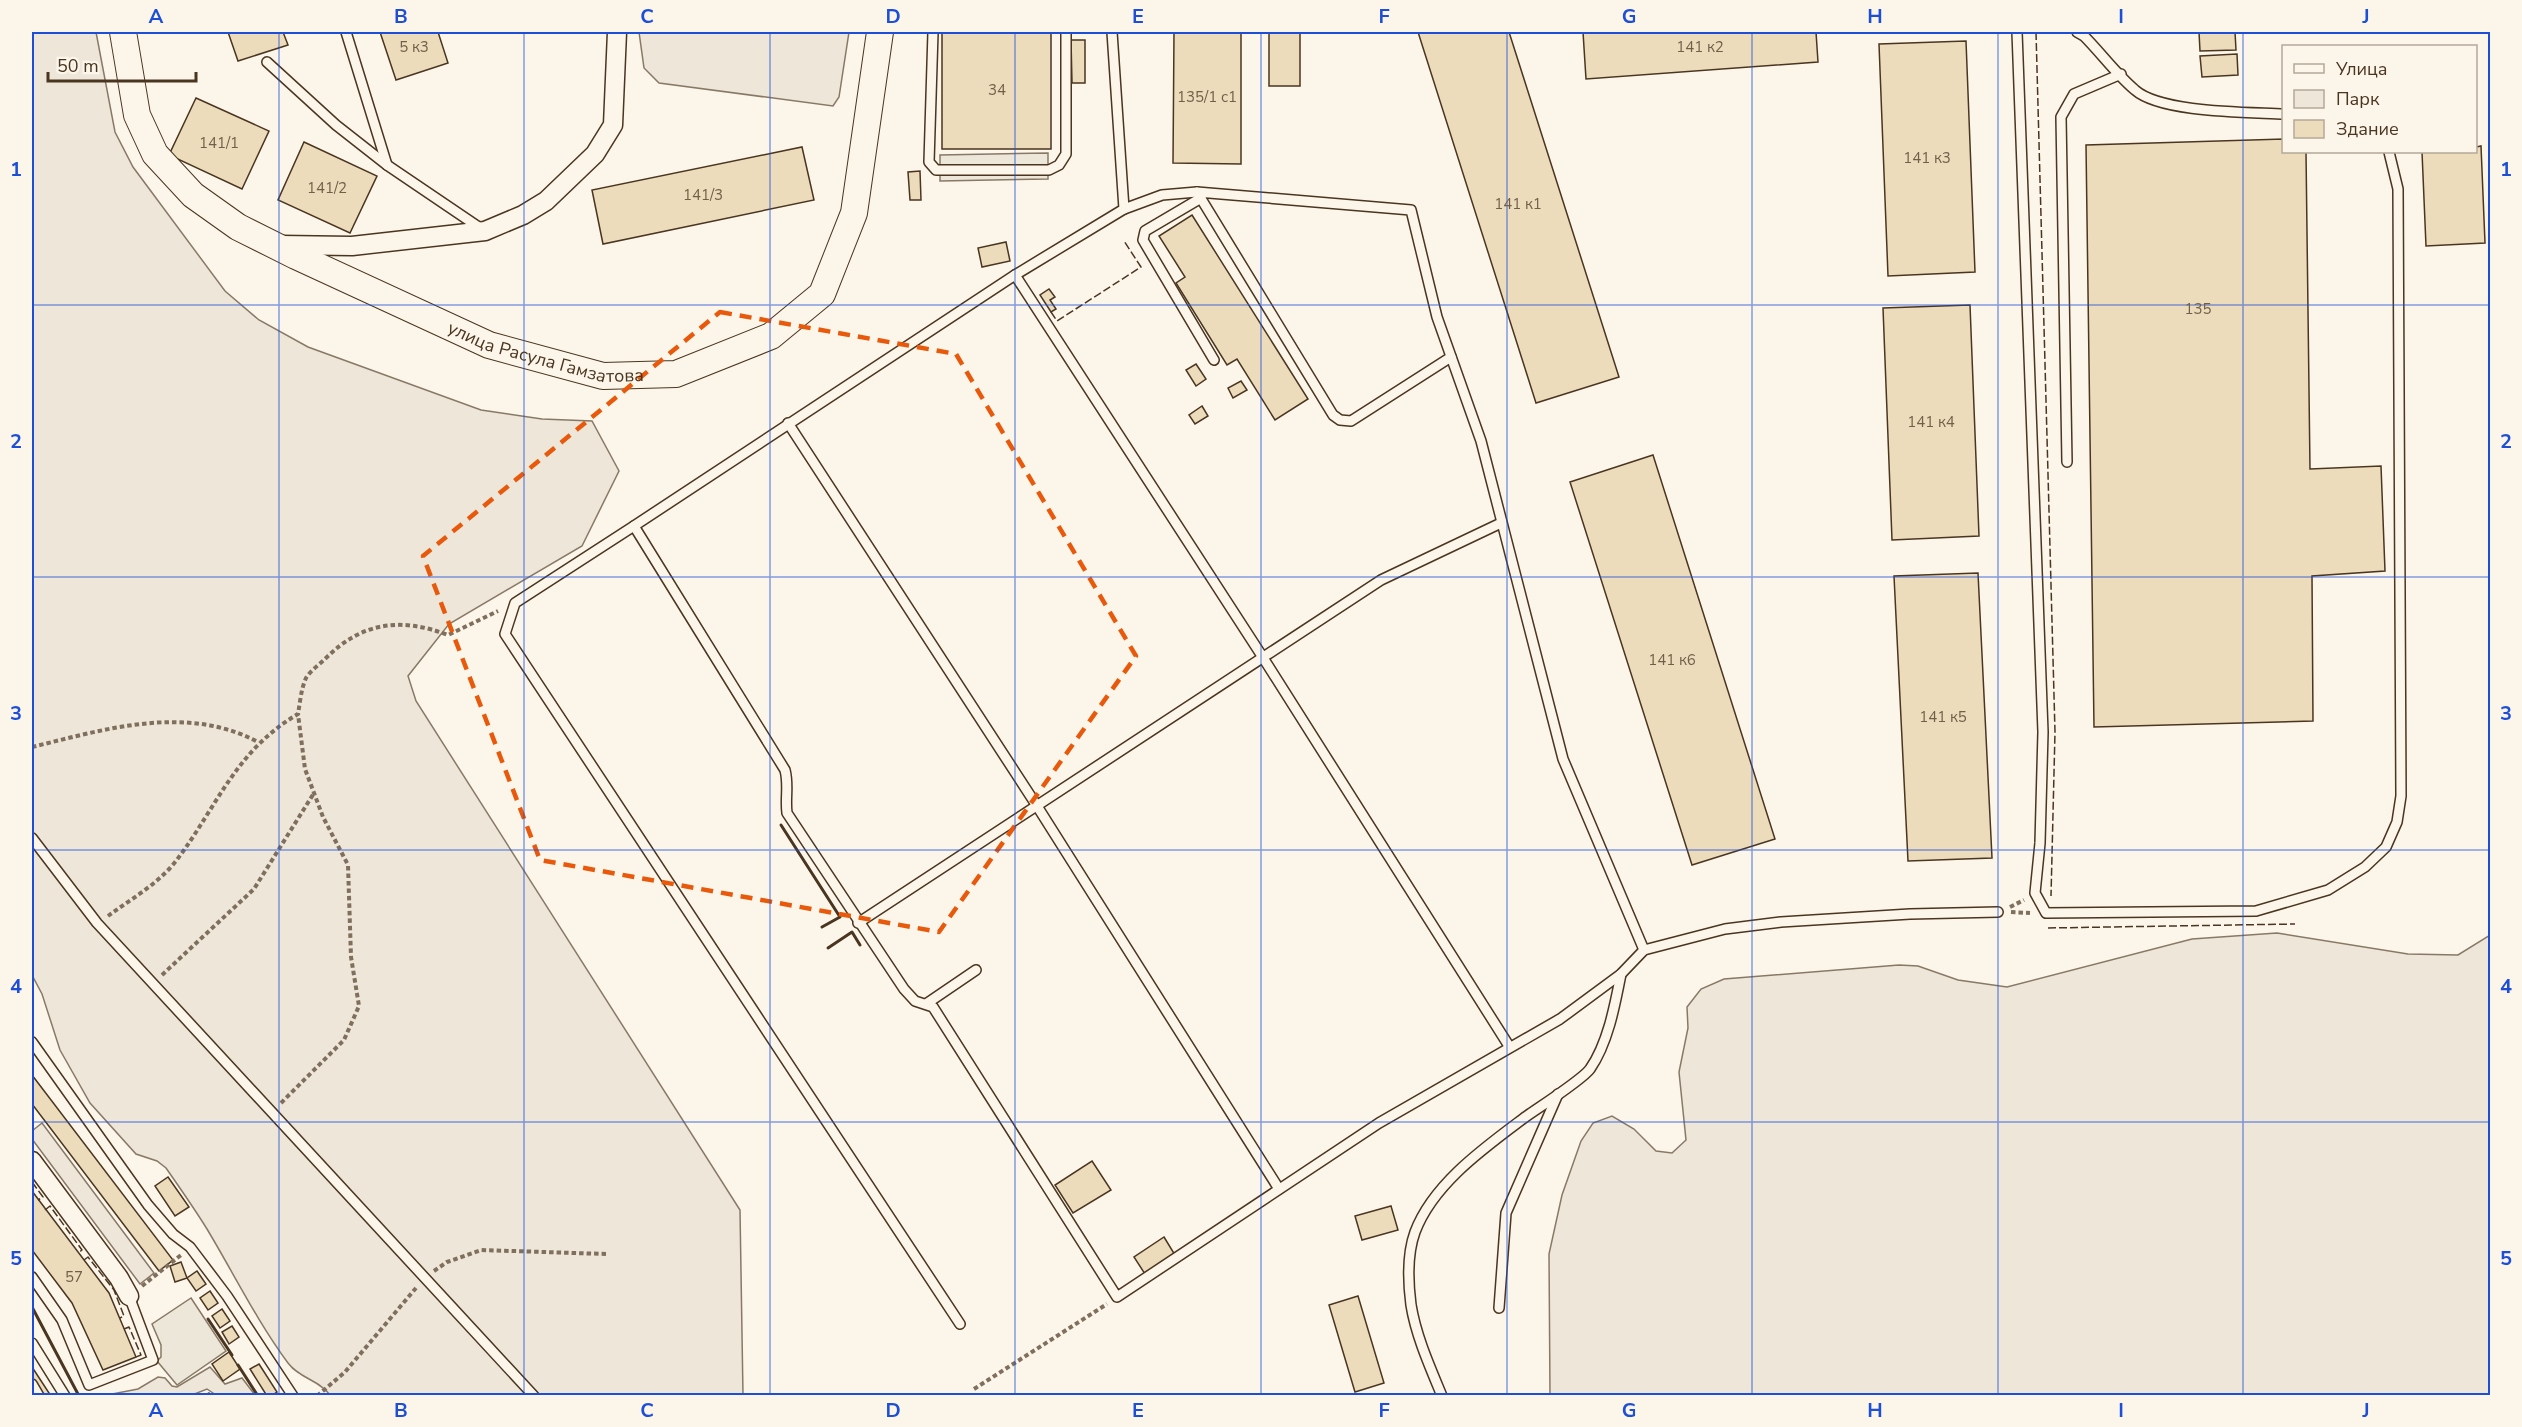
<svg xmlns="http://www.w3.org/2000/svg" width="2522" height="1427" viewBox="0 0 2522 1427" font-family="'Nunito Sans',sans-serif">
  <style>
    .green { fill: #ede6d9; stroke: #887966; stroke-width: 1.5 }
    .parking { fill: #ede7d9; stroke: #887966; stroke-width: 1.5 }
    .building { fill: #ecdcbc; stroke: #4a3520; stroke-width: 1.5 }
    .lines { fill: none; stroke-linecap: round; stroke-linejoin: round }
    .lane-casing { stroke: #4a3520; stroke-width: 12 }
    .street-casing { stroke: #4a3520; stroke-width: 21 }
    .secondary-casing { stroke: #4a3520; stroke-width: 28 }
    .path { stroke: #7f6f5c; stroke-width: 4; stroke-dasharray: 4.5 3; stroke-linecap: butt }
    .lane { stroke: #fbf6e9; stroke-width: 9 }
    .street { stroke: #fbf6e9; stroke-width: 18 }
    .secondary { stroke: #fbf6e9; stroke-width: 26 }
    .fence { stroke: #4a3520; stroke-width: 1.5; stroke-dasharray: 8 3; stroke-linecap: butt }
    .wall { stroke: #4a3520; stroke-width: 3 }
    .marked { fill: none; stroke: #e8590c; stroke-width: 4.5; stroke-dasharray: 12 8; stroke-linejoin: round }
    .grid { fill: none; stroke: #1d4ed8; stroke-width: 1.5; stroke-opacity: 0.55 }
    .labels { text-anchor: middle; stroke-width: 4.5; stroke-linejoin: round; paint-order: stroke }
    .number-label { font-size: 15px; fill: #725f47 }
    .street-label { font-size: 18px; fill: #4a3520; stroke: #fbf6e9 }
    .neatline { fill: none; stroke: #1d4ed8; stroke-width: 2 }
    .grid-label { font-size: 20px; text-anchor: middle; font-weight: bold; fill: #1d4ed8 }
  </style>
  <rect width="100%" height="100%" fill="#fbf6e9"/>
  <g class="green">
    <path d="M 32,32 L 96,32 L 115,132 L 133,167 L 225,291 L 259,320 L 308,347 L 481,410 L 542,419 L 592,421 L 619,471 L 582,546 L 449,624 L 408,676 L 416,701 L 740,1210 L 743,1395 L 330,1395 C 318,1379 300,1379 288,1363 C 257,1321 234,1274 207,1229 C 194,1208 180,1188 166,1168 L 157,1161 L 136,1154 L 90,1103 L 60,1050 L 42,994 L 32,975 Z"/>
    <path d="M 639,32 L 849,32 L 839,97 L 833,106 L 659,83 L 644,68 Z"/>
    <path d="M 2277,933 L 2408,954 L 2458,955 L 2490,935 L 2490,1395 L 1550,1395 L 1549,1254 L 1562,1195 L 1581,1141 L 1593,1123 L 1612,1116 L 1634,1129 L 1656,1151 L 1672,1153 L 1686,1140 L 1679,1072 L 1688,1028 L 1687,1007 L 1701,989 L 1724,979 L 1899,965 L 1918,966 L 1958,980 L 2007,987 L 2192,939 Z"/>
    <path d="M 42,1123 L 154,1273 L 140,1284 L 32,1139 L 32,1131 Z"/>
    <path d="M 210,1367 L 225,1384 L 242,1378 L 255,1395 L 216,1395 L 207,1389 L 192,1395 L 107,1395 L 138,1389 L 158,1377 L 165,1378 L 172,1386 L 177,1387 Z"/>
  </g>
  <g class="parking">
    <path d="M 1048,153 L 1048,179 L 940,181 L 940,155 Z"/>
    <path d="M 191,1298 L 226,1351 L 177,1385 L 157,1361 L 161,1357 L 161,1345 L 152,1324 Z"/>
  </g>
  <g class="building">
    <path d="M 228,32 L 283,32 L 288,45 L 238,61 Z"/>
    <path d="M 380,32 L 438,32 L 448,63 L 396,80 Z"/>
    <rect x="942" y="32" width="109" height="117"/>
    <path d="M 1174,32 L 1241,32 L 1241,164 L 1173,163 Z"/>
    <rect x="1269" y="32" width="31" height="54"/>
    <path d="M 1418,32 L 1509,32 L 1619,377 L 1536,403 Z"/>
    <path d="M 1583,32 L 1816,32 L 1818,62 L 1586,79 Z"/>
    <path d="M 2199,32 L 2235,32 L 2236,50 L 2200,51 Z"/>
    <path d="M 1071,40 L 1085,40 L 1085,83 L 1072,83 Z"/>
    <path d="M 1966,41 L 1975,272 L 1888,276 L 1879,44 Z"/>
    <path d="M 2237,54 L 2238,75 L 2202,77 L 2200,56 Z"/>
    <path d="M 196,98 L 269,131 L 242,189 L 169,155 Z"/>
    <path d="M 2284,139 L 2284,152 L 2306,152 L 2310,469 L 2381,466 L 2385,571 L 2312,576 L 2313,721 L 2094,727 L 2086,145 Z"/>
    <path d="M 304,142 L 377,176 L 350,233 L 278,200 Z"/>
    <path d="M 2481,146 L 2485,243 L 2426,246 L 2422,152 L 2476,152 L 2476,147 Z"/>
    <path d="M 802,147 L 814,200 L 603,244 L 592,190 Z"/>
    <path d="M 920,171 L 921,200 L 910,200 L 908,172 Z"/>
    <path d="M 1192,215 L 1308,399 L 1275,420 L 1237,359 L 1227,365 L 1176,283 L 1185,277 L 1159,236 Z"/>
    <path d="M 1006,242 L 1010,261 L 982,267 L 978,248 Z"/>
    <path d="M 1049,289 L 1055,297 L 1050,300 L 1056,309 L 1051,312 L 1040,295 Z"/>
    <path d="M 1970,305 L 1979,536 L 1892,540 L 1883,308 Z"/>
    <path d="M 1196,364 L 1206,379 L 1196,386 L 1186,370 Z"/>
    <path d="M 1241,381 L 1247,390 L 1233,398 L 1228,388 Z"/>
    <path d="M 1202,406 L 1208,416 L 1195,424 L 1189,415 Z"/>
    <path d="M 1653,455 L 1775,839 L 1692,865 L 1570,482 Z"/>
    <path d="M 1978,573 L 1992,858 L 1908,861 L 1894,576 Z"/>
    <path d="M 32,1075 L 173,1260 L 159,1271 L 32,1104 Z"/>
    <path d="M 1092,1161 L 1111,1190 L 1073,1213 L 1055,1185 Z"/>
    <path d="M 168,1177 L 189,1207 L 175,1216 L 155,1186 Z"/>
    <path d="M 32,1191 L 109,1293 L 136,1357 L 103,1370 L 72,1303 L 32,1250 Z"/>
    <path d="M 1391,1206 L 1398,1230 L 1362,1240 L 1355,1216 Z"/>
    <path d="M 1164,1237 L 1175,1255 L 1145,1274 L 1134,1257 Z"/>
    <path d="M 181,1262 L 187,1278 L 175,1282 L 170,1266 Z"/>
    <path d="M 197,1271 L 206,1284 L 196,1291 L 187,1278 Z"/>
    <path d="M 210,1291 L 218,1303 L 208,1310 L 200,1298 Z"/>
    <path d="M 1358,1296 L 1384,1383 L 1355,1392 L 1329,1305 Z"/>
    <path d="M 222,1309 L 230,1321 L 220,1328 L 212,1316 Z"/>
    <path d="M 232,1326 L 239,1337 L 229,1344 L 222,1332 Z"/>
    <path d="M 229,1352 L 240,1369 L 223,1381 L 212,1364 Z"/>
    <path d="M 259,1364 L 277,1392 L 271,1396 L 267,1396 L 250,1369 Z"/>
    <path d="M 32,1367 L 51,1396 L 32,1396 Z"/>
  </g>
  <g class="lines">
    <defs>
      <g id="lane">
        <path d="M 346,32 L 387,165"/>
        <path d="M 933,32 L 929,162 L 936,170 L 1049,170 L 1059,165 L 1066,154 L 1066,32"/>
        <path d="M 1112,32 L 1124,209 L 1015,275 L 634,526 L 785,770 C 789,785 785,798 787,813 L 904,989 L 915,1001 L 933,1007 L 1117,1297 L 1379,1123 L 1560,1019 L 1621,974 L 1644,950 L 1725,929 L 1781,922 L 1910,914 L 1998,912"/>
        <path d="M 2017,32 L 2043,732 L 2040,843 L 2035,893 L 2046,913 L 2256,911 L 2328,890 L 2365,867 L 2386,847 L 2397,822 L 2401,796 L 2398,189 L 2389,152"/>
        <path d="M 2077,32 L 2084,36 C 2101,53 2116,74 2135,90 C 2161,113 2248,112 2284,114"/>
        <path d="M 267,62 L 336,125 L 387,165 L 483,230"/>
        <path d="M 1197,192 L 1333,415 L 1340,420 L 1351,421 L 1451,357"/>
        <path d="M 1201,198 L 1145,231 L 1143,240 L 1214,360"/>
        <path d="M 1124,209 L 1162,195 L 1197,192 L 1411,210 L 1437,317 L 1481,441 L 1563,759 L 1644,950"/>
        <path d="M 1015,275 L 1262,656 L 1509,1046"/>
        <path d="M 788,423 L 1037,806 L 1279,1189"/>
        <path d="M 2067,462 L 2061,117 L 2074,94 L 2121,74"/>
        <path d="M 634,526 L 515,603 L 505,634 L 960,1324"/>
        <path d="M 32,838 L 97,923 L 534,1396"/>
        <path d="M 858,923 L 1381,580 L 1501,523"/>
        <path d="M 926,1004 L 976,970"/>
        <path d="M 32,1042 L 148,1205 L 173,1234 L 190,1247 L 227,1296 L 293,1396"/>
        <path d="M 32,1277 L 62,1320 L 89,1385 L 153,1360 L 129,1296"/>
        <path d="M 1499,1308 L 1506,1213 L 1558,1094"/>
        <path d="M 32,1343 L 65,1396"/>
        <path d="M 32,1384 L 39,1396"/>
        <path d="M 1442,1396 C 1430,1367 1416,1336 1411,1305 C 1408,1282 1407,1254 1415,1232 C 1433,1184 1484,1148 1524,1118 C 1538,1108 1582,1080 1590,1069 C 1608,1043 1615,1005 1621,974"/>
      </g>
      <g id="street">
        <path d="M 280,245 L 352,246 L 485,231 L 523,215 L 546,201 L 595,154 L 613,125 L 617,32"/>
        <path d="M 32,1161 L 119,1278 L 129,1296"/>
      </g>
      <g id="secondary">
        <path id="s1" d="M 123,32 L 137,115 L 155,154 L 193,195 L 238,227 L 296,256 L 489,345 L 603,376 L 676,374 L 771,336 L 822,294 L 854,213 L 880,32"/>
      </g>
    </defs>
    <use href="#lane" class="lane-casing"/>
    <use href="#street" class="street-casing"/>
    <use href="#secondary" class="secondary-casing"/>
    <g class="path">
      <path d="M 32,747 C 106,729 186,704 258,742"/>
      <path d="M 2010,907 L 2024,900"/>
      <path d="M 2011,912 L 2030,913"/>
      <path d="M 108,916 C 131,899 158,884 176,861 C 217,807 235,751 298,714 C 300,703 301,689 306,678 C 310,671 320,664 326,658 C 362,622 401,617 448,635 L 498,611"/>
      <path d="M 162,975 L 254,889 L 314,793"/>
      <path d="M 281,1103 L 344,1040 L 359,1006 L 351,957 L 348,865 L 323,817 L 305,769 L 298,714"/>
      <path d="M 434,1271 L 447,1262 L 481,1250 L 606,1254"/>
      <path d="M 142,1286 L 181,1255"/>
      <path d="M 974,1389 L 1107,1304"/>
      <path d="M 317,1396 L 345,1372 L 416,1288"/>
    </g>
    <use href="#lane" class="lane"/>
    <use href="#street" class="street"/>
    <use href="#secondary" class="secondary"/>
    <g class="fence">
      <path d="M 2036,32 L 2055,732 L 2051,896"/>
      <path d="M 1051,312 L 1057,321 L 1141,267 L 1124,241"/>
      <path d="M 2048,928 L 2295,924"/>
      <path d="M 32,1182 L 43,1197 L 38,1200"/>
      <path d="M 45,1210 L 50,1206 L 82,1250 L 78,1253"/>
      <path d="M 84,1260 L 88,1257 L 114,1290 L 124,1316 L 120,1318"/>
      <path d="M 124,1329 L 129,1327 L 141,1355 L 136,1357"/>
      <path d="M 203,1396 L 209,1393 L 212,1396"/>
    </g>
    <g class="wall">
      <path d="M 781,825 L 840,917 L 822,927"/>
      <path d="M 828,948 L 852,932 L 860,945"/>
      <path d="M 32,1307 L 79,1396"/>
      <path d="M 208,1319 L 232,1355"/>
      <path d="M 238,1365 L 258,1396"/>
    </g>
  </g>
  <path class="marked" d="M 720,312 L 956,354 L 1136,656 L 939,932 L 540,860 L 423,556 Z"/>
  <path class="grid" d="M 279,32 L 279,1396M 524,32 L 524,1396M 770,32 L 770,1396M 1015,32 L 1015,1396M 1261,32 L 1261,1396M 1507,32 L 1507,1396M 1752,32 L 1752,1396M 1998,32 L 1998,1396M 2243,32 L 2243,1396M 32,305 L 2490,305M 32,577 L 2490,577M 32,850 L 2490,850M 32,1122 L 2490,1122"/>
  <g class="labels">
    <g class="number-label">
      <text x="414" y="52">5 к3</text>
      <text x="1700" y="52">141 к2</text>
      <text x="997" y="95">34</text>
      <text x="1207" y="102">135/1 с1</text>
      <text x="219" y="148">141/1</text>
      <text x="1927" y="163">141 к3</text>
      <text x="327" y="193">141/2</text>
      <text x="703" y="200">141/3</text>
      <text x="1518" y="209">141 к1</text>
      <text x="2198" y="314">135</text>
      <text x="1931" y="427">141 к4</text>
      <text x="1672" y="665">141 к6</text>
      <text x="1943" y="722">141 к5</text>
      <text x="74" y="1282">57</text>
    </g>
    <g class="street-label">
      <text dy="6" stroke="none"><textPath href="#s1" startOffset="573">улица Расула Гамзатова</textPath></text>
    </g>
  </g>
  <rect width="2522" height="1427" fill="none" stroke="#fbf6e9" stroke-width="66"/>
  <rect x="2282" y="45" width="195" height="108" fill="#fbf6e9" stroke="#b4a999" stroke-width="1.5"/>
  <rect x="2294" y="64" width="30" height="9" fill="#fbf6e9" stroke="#b4a999" stroke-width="1.5"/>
  <text x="2336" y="75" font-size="18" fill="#4a3520">Улица</text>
  <rect x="2294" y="90" width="30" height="18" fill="#ede6d9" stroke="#b4a999" stroke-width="1.5"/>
  <text x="2336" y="105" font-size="18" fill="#4a3520">Парк</text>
  <rect x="2294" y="120" width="30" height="18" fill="#ecdcbc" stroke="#b4a999" stroke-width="1.5"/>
  <text x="2336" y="135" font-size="18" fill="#4a3520">Здание</text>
  <path d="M48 72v9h148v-9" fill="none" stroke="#4a3520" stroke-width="3"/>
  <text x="57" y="72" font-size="18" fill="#4a3520" stroke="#fbf6e9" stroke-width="4.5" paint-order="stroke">50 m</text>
  <rect x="33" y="33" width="2456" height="1361" class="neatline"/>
  <g class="grid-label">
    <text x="156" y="23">A</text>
    <text x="401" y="23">B</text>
    <text x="647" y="23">C</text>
    <text x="893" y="23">D</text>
    <text x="1138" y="23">E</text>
    <text x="1384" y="23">F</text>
    <text x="1629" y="23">G</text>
    <text x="1875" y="23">H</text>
    <text x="2121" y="23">I</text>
    <text x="2366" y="23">J</text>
    <text x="16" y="176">1</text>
    <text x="2506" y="176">1</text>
    <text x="16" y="448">2</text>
    <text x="2506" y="448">2</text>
    <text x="16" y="720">3</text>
    <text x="2506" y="720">3</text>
    <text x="16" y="993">4</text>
    <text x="2506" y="993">4</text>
    <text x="16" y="1265">5</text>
    <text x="2506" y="1265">5</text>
    <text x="156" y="1417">A</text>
    <text x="401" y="1417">B</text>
    <text x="647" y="1417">C</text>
    <text x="893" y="1417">D</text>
    <text x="1138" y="1417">E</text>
    <text x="1384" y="1417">F</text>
    <text x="1629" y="1417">G</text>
    <text x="1875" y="1417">H</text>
    <text x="2121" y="1417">I</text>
    <text x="2366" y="1417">J</text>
  </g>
</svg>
